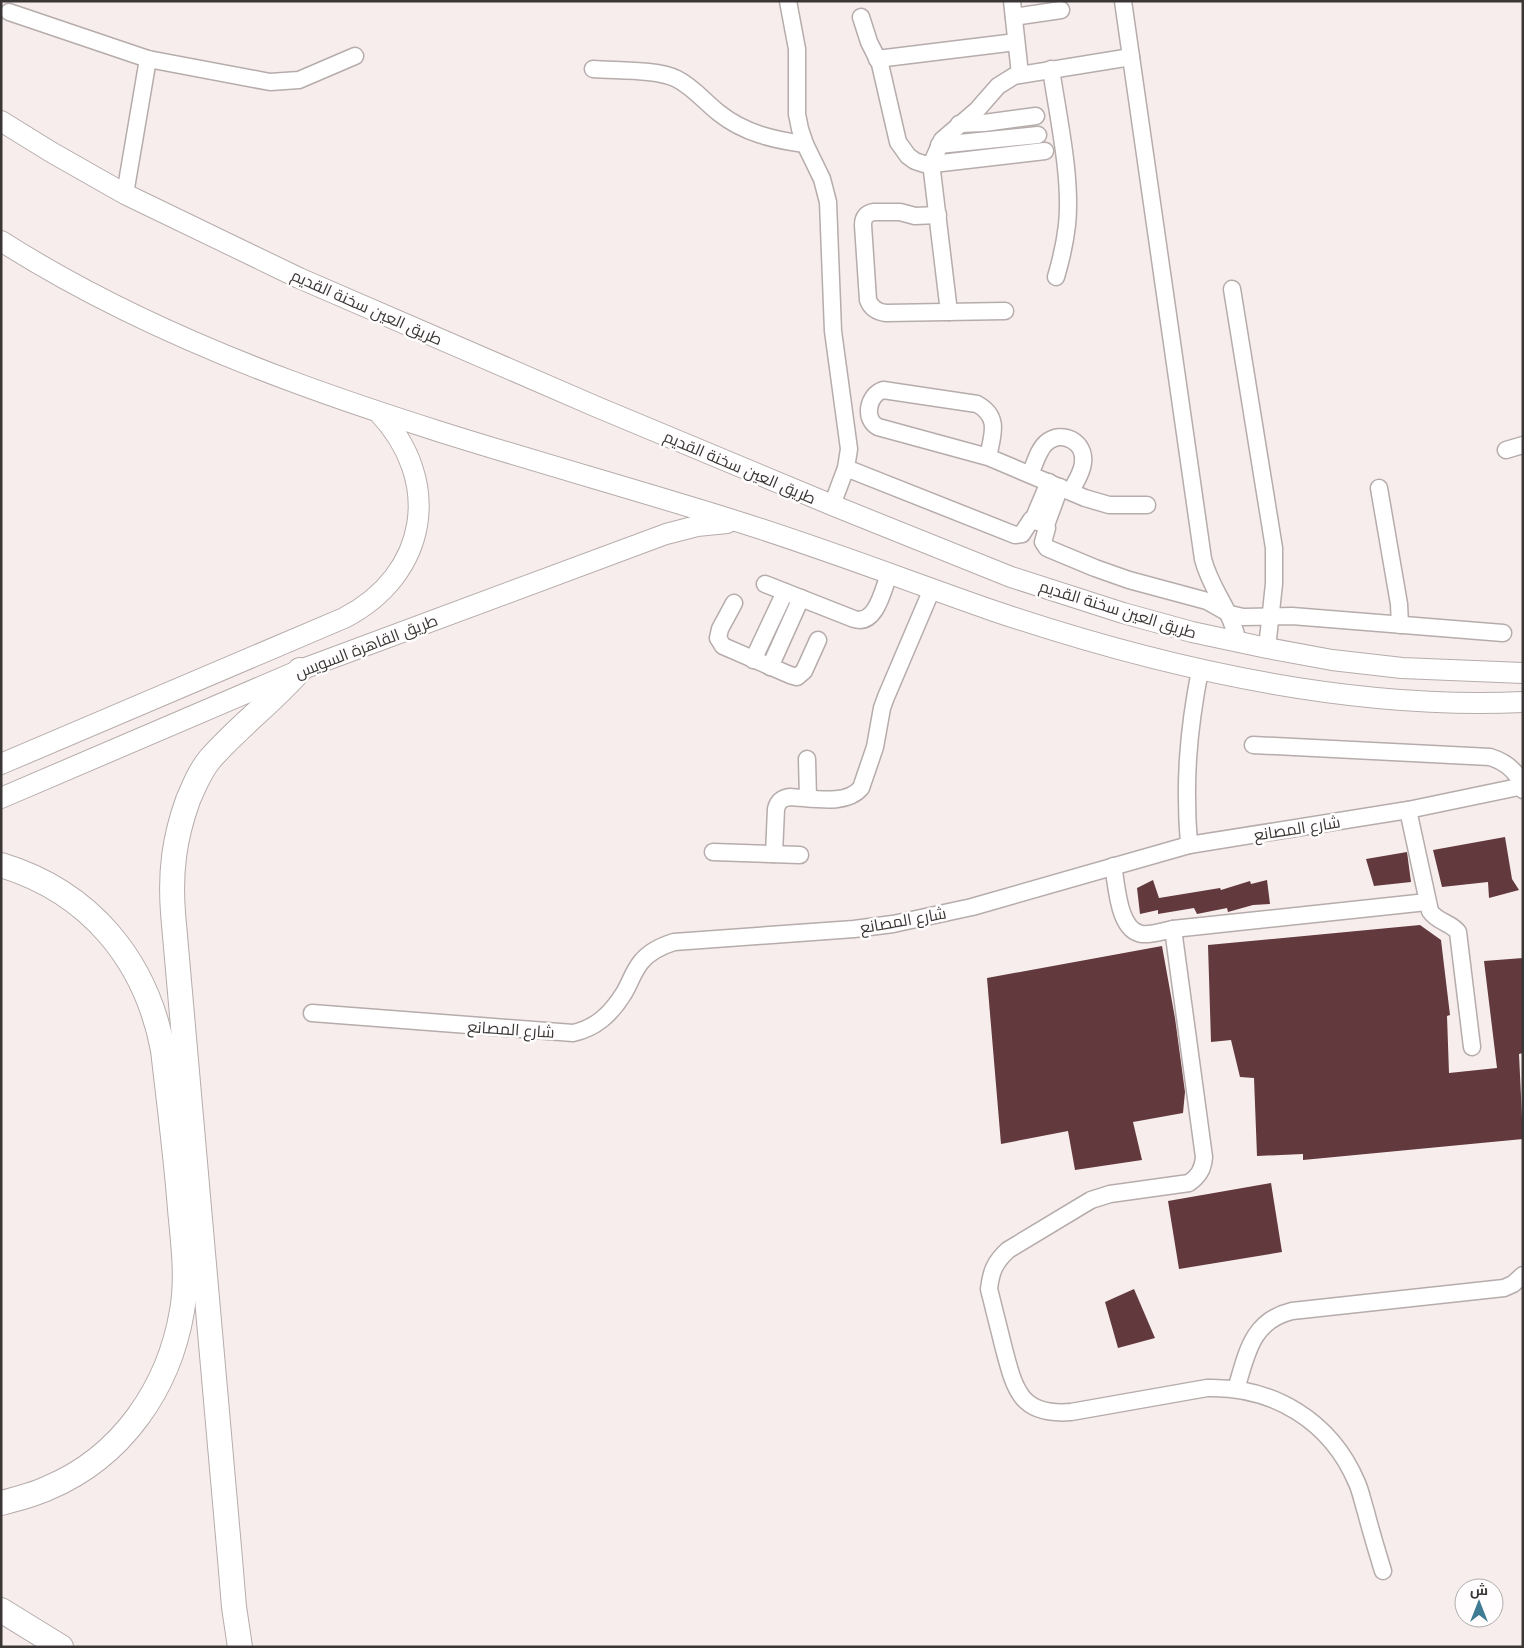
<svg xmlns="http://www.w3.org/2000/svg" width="1524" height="1648" viewBox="0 0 1524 1648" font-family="Poppins,Cairo,sans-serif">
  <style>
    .building { fill: #62393c }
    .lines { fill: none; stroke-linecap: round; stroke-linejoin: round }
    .minor-casing { stroke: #b6acac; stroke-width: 19 }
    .major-casing { stroke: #b6acac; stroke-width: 22 }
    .highway-casing { stroke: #b6acac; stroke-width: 26 }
    .minor { stroke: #fff; stroke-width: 16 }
    .major { stroke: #fff; stroke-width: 20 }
    .highway { stroke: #fff; stroke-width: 24 }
    .labels { text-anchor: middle; stroke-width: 5; stroke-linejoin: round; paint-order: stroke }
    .street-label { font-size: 16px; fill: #3a3636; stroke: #fffdfd }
  </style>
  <rect width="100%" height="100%" fill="#f8eded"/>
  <g class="building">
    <path d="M 1505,837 L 1512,879 L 1519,890 L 1489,898 L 1488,882 L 1442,887 L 1433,850 Z"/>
    <path d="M 1407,852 L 1411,882 L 1374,886 L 1366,859 Z"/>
    <path d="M 1153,880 L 1159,898 L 1220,888 L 1221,890 L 1250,881 L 1251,884 L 1267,880 L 1270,904 L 1253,905 L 1228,912 L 1227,908 L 1197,914 L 1194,908 L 1158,914 L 1158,910 L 1140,914 L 1137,888 Z"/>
    <path d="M 1420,925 L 1441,940 L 1450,1015 L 1447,1016 L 1449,1073 L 1497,1068 L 1484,961 L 1523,958 L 1523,1053 L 1519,1054 L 1523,1139 L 1303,1160 L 1303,1154 L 1257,1156 L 1254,1078 L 1240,1077 L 1231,1040 L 1211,1042 L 1208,945 Z"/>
    <path d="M 1162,946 L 1175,1018 L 1185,1092 L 1183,1113 L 1133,1122 L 1142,1160 L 1075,1170 L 1068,1131 L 1001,1144 L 987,978 Z"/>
    <path d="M 1271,1183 L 1282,1252 L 1179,1269 L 1168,1201 Z"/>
    <path d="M 1134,1289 L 1155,1338 L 1118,1348 L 1105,1302 Z"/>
  </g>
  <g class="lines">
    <defs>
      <g id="minor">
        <path d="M 788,1 L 797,49 L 797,114 L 800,129 L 805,144 L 822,179 L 828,202 L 833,331 L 849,449 L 846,468 L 832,505"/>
        <path d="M 1012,1 L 1020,74"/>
        <path d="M 1123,1 L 1203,559 C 1211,591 1232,610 1238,643"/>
        <path d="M 9,12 L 148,59 L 270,82 L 299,80 L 355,56"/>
        <path d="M 861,17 L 869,42 L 880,64 L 898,142 L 908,156 L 915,161 L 924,164 L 933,164 L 1045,151"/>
        <path d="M 1014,17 L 1061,10"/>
        <path d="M 877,59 L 1016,42"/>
        <path d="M 593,69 C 616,71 657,69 677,79 C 693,87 705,102 719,113 C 744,133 774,140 805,144"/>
        <path d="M 1051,69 C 1058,117 1072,178 1067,225 C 1065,243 1061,260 1056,277"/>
        <path d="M 959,124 L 984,123 L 1036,116"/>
        <path d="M 939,145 L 1038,135"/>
        <path d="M 125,194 L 148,59"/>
        <path d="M 938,215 L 915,216 L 900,212 L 874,212 C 867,213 863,217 863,225 L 868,300 C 871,308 877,312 886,313 L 1005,311"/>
        <path d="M 1232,289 L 1274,548 L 1274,584 L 1267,648"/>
        <path d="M 949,312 L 932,171 L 934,158 L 942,140 L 977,110 L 998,86 L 1014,76 L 1131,57"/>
        <path d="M 1506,450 L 1523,445"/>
        <path d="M 988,457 C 992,436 1001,417 977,404 L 883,390 C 868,395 863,419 878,427 L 988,457 L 1085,498 L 1109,505 L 1147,505"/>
        <path d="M 846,468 L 1015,535 L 1022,534 L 1031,520 L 1045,524 L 1047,528 L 1043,542 L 1047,548 L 1095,568 L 1129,580 L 1207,601 L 1230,614 L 1243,617 L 1292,616 L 1503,633"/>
        <path d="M 1030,474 C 1035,464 1038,450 1046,443 C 1062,429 1086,442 1083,463 C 1082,473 1075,483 1071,491"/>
        <path d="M 1379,488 L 1399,604 L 1400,625"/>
        <path d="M 1033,520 L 1049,482"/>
        <path d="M 1046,525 L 1060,487"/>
        <path d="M 765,584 L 854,619 C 876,626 883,590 889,574"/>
        <path d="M 734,603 L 720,629 L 718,638 L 723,646 L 790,675 L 797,677 L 804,671 L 818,640"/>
        <path d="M 753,660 L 785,592"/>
        <path d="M 770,667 L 801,598"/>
        <path d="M 1253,745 L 1490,757 C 1506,762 1519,772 1523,790"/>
        <path d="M 807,759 L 808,798"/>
        <path d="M 1408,810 L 1430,911 C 1437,922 1450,922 1458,932 L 1472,1047"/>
        <path d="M 1189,845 C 1184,782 1188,732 1200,670"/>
        <path d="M 713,852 L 800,855"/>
        <path d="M 774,854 L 776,809 C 778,801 782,798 790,797 C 812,798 846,806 861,788 L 875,747 L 882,708 L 886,697 L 932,589"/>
        <path d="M 1113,866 C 1117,885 1118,931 1142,934 C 1152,935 1163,931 1173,929 L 1427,902"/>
        <path d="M 1173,929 L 1204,1157 C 1203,1169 1199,1176 1189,1183 L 1110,1194 L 1091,1200 L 1008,1250 C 995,1262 991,1271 989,1289 C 994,1309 999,1329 1004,1349 C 1015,1391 1021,1416 1071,1412 L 1207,1388 C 1273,1386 1331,1421 1357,1483 C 1361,1492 1363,1503 1366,1512 C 1371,1532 1377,1551 1383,1571"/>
        <path d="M 312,1013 L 573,1033 C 596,1028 611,1014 624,993 C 630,983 633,972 641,962 C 649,952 661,946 674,942 L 854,929 L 893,924 L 972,907 L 1189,845 L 1408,810 L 1523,786"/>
        <path d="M 1236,1389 C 1247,1354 1251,1321 1292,1311 L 1504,1288 L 1513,1284 L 1523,1275"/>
      </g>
      <g id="major">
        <path d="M 1,121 L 51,152 L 125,194 L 299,278 L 597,407 L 832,505 L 1011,577 L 1123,613 L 1192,632 L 1267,648 L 1332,660 L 1402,668 L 1523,673"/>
        <path d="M 1,241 C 224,383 486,443 736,521 C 823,548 908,581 994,611 C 1160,667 1347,710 1523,702"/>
        <path d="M 1,764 L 344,618 C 429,574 443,480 378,412"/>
        <path d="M 1,798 L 300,670 L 666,534 L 697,526 L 727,523"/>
      </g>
      <g id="highway">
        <path d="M 1,865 C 90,892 146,960 163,1050 C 169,1103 176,1156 180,1209 C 183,1242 188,1278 182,1311 C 169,1388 122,1457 48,1488 C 33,1495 17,1499 1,1503"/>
        <path d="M 1,1610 L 61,1647"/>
        <path d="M 240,1647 L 234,1607 L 230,1559 L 173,913 C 170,872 174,839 188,800 C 194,786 200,771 210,759 C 238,727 272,702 300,670"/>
      </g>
    </defs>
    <use href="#minor" class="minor-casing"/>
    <use href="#major" class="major-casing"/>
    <use href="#highway" class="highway-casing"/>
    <use href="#minor" class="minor"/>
    <use href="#major" class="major"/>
    <use href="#highway" class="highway"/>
  </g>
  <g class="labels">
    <g class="street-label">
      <text transform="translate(367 307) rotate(24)" y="6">طريق العين سخنة القديم</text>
      <text transform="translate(740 467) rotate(23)" y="6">طريق العين سخنة القديم</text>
      <text transform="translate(1118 609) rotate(17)" y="6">طريق العين سخنة القديم</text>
      <text transform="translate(366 646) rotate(-21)" y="6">طريق القاهرة السويس</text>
      <text transform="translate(1297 828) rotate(-9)" y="6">شارع المصانع</text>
      <text transform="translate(903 920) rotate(-10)" y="6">شارع المصانع</text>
      <text transform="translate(511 1029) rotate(4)" y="6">شارع المصانع</text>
    </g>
  </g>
  <rect width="1524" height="1648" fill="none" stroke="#3a3636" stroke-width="5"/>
  <g transform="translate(1479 1603)"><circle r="24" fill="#fffdfd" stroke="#b0adad"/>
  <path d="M0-4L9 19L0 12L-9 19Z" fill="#3f7b92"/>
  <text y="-8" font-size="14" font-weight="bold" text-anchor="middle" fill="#3a3636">ش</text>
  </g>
</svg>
